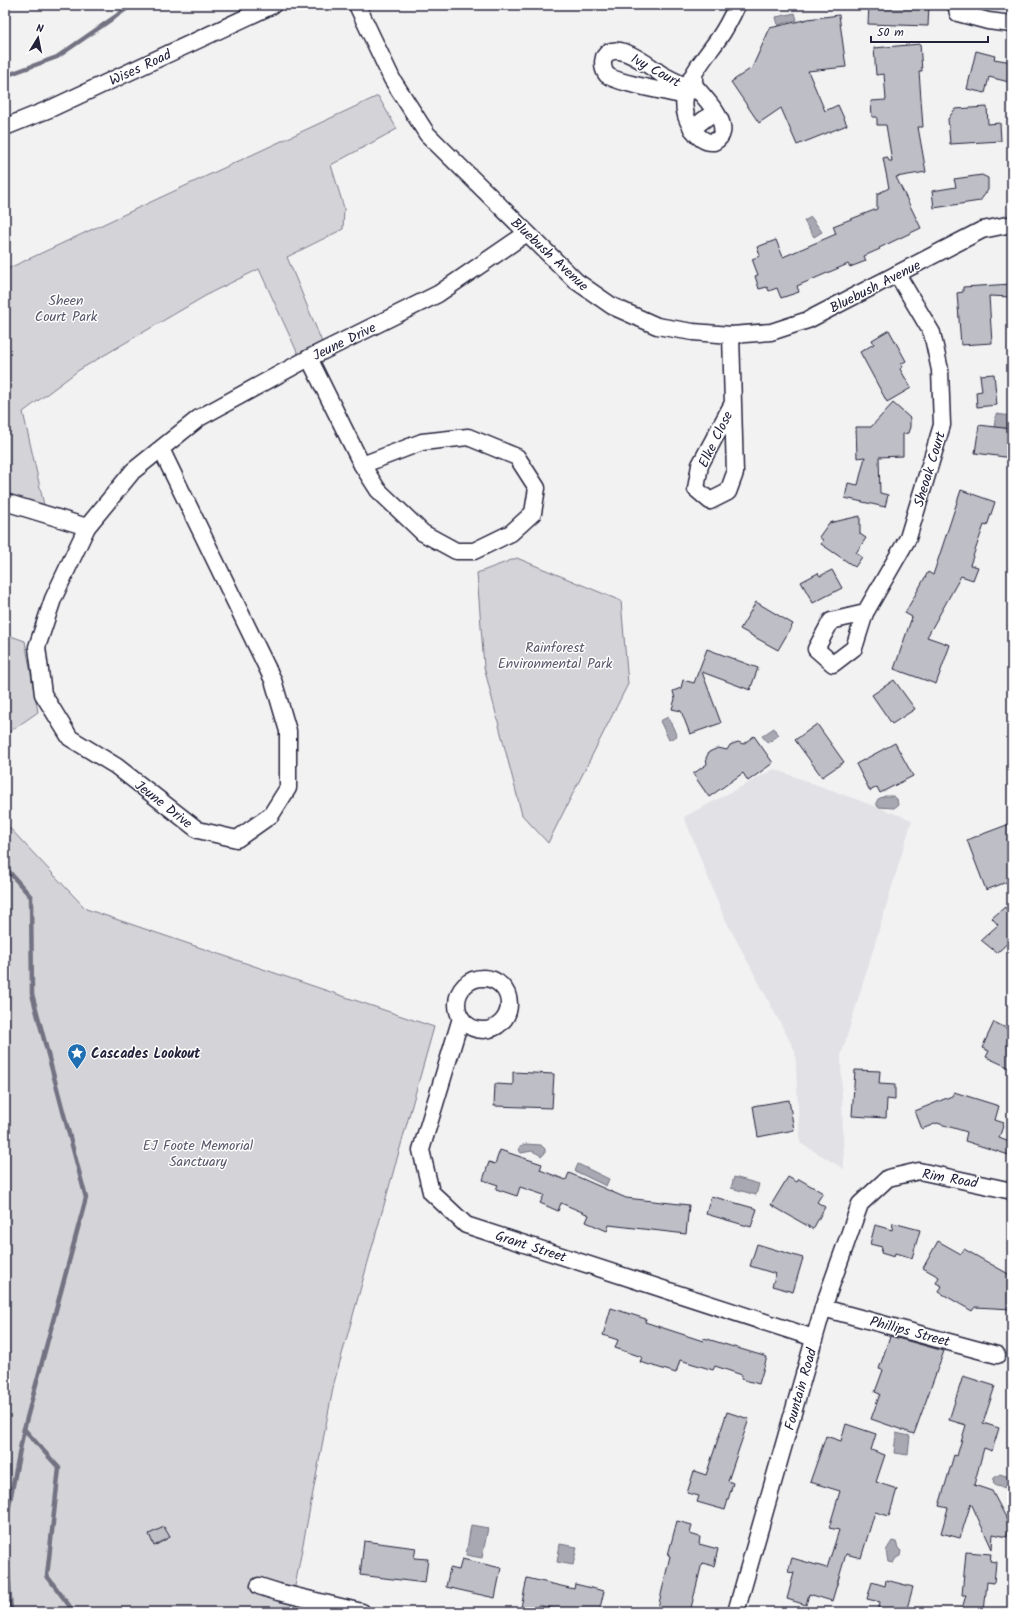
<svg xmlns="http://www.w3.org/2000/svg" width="1017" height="1617" viewBox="0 0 1017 1617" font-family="Kalam,sans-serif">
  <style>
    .built { fill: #e2e2e6 }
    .green { fill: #d3d3d8; stroke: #7a7a8a }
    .water { fill: #a8a8b2; stroke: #727282 }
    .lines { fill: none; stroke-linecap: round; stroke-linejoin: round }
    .stream { stroke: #727282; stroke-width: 4.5 }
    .building { fill: #bebec6; stroke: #22223b }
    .minor-casing { stroke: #22223b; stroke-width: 19 }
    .minor { stroke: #fff; stroke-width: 16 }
    .labels { text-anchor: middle; stroke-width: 3; stroke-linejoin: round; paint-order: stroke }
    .street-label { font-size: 14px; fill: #22223b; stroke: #fff }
    .park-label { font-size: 14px; fill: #57576a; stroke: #fff }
    .poi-label { font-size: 14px; font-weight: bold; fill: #22223b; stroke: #fff; text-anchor: start }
  </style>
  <rect width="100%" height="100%" fill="#f2f2f3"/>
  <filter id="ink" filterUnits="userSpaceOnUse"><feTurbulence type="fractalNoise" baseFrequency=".025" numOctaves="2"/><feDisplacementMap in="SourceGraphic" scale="8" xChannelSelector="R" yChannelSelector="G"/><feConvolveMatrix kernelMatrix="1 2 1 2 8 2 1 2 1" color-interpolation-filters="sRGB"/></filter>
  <g filter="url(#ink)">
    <path class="built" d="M 774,769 L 912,820 L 841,1056 L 844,1169 L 800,1143 L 795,1051 L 723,915 L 684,817 Z"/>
    <g class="green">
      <path d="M 378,96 L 397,129 L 331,165 L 344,208 L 343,229 L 287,257 L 322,342 L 299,356 L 259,269 L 212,292 L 79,370 L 23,412 L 44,505 L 5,495 L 5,270 Z"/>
      <path d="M 517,558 L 621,601 L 628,684 L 548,843 L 522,815 L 484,667 L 477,573 Z"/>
      <path d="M 5,634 L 25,641 L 38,712 L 5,735 Z"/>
      <path d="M 5,823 L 86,909 L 434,1027 L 334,1383 L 290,1612 L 5,1612 Z"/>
    </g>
    <g class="water">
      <path d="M 795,13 L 797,20 L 778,25 L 776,17 Z"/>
      <path d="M 811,217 L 822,232 L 814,237 L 804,221 Z"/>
      <path d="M 996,414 L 1012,416 L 1012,429 L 994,427 Z"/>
      <path d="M 668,717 L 677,736 L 669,740 L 660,721 Z"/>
      <path d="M 774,728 L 779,735 L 768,743 L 762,736 Z"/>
      <path d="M 885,796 L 893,796 L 897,799 L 898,805 L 894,808 L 878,807 L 876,803 L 878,799 Z"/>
      <path d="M 526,1144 L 541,1145 L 545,1149 L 545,1153 L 542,1156 L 532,1151 L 521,1153 L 519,1150 L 520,1146 Z"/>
      <path d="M 578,1164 L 609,1179 L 606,1186 L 575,1171 Z"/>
      <path d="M 734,1177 L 759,1184 L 756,1195 L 731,1188 Z"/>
      <path d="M 896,1433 L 910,1436 L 908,1455 L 894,1453 Z"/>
      <path d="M 1000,1474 L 1012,1478 L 1012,1489 L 996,1486 L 993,1483 L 994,1478 Z"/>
      <path d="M 471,1525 L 488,1528 L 482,1558 L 466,1555 Z"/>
      <path d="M 892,1541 L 896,1542 L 898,1548 L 901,1551 L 900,1556 L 896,1558 L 893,1563 L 888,1562 C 886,1548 884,1554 892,1541 Z"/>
      <path d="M 560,1544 L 577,1547 L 573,1565 L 557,1562 Z"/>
    </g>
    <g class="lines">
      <g class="stream">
        <path d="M 5,76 L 57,57 L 132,5"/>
        <path d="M 5,867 L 31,897 L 32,994 L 86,1198 L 24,1429 L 5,1526 L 11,1612"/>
        <path d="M 24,1429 L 59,1468 L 47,1576 L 74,1612"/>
      </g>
    </g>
    <g class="building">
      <path d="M 869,5 L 929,5 L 928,26 L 868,24 Z"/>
      <path d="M 839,15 L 846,67 L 808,71 L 825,111 L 838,105 L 847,125 L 797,145 L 781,108 L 759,123 L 731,82 L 750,69 L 751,70 L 770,28 L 808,19 Z"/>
      <path d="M 920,44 L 922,71 L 919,71 L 923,127 L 918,127 L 926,172 L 896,177 L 921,228 L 879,248 L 880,249 L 864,256 L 866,261 L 850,267 L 848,264 L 797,286 L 799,292 L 781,298 L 777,288 L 769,291 L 767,287 L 759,289 L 755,276 L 758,275 L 752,259 L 760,256 L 757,247 L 776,240 L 783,257 L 836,234 L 833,226 L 877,209 L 877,194 L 889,188 L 883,158 L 887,157 L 889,161 L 892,161 L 886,125 L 877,125 L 877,117 L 872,117 L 871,101 L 886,100 L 884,74 L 876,75 L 874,48 Z"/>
      <path d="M 976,51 L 995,56 L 994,59 L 1012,62 L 1009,82 L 989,77 L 985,93 L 967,89 Z"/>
      <path d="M 987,107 L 988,124 L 1000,123 L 1001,141 L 950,144 L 948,119 L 955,109 Z"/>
      <path d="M 982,175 L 988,178 L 988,190 L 980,201 L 934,208 L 932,191 L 956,187 L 954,179 Z"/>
      <path d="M 1012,284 L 1012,297 L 989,296 L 992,343 L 961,345 L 957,293 L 963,292 L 963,287 Z"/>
      <path d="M 889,330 L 906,361 L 901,364 L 903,367 L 900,369 L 911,388 L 887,402 L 860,352 L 874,344 L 872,340 Z"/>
      <path d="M 994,374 L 997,405 L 977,407 L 976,392 L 982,391 L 980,375 Z"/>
      <path d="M 893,403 L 910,418 L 910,427 L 908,433 L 903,434 L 903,456 L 879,457 L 880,493 L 888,495 L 885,507 L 845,498 L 848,483 L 858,485 L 865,457 L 857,458 L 856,427 L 871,427 Z"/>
      <path d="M 979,425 L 1012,429 L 1012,458 L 975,453 Z"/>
      <path d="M 961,490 L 995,502 L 987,526 L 984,525 L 970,565 L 978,567 L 973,580 L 961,576 L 927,637 L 950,645 L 936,684 L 894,669 L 912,617 L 905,613 L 928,572 L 933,575 Z"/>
      <path d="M 860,516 L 860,534 L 866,538 L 856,553 L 862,557 L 855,567 L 821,544 L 823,540 L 819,537 L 829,523 Z"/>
      <path d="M 832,570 L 842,588 L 813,603 L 801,582 L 818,573 L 820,576 Z"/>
      <path d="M 756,602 L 793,624 L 778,650 L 740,629 Z"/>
      <path d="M 707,649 L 758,668 L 750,690 L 702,672 L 721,723 L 690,734 L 681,711 L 672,709 L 675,699 L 673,691 L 681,688 L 683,680 L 694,683 Z"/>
      <path d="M 894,680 L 915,709 L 892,724 L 872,695 Z"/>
      <path d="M 817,724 L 844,762 L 822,777 L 795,740 Z"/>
      <path d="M 754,736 L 773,763 L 748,781 L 743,773 L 709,797 L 693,774 L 707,764 L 706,758 L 709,752 L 718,748 L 727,750 L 730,745 L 738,742 L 743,744 Z"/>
      <path d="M 895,743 L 913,776 L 880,793 L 877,787 L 870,791 L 856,764 Z"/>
      <path d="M 1012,823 L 1012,880 L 986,890 L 967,840 Z"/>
      <path d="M 1005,907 L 1010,914 L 1012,912 L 1012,939 L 997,953 L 981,940 L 998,925 L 992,918 Z"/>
      <path d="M 994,1022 L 1012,1031 L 1012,1069 L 986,1057 L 989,1051 L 982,1048 Z"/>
      <path d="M 855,1070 L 880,1071 L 879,1084 L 895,1085 L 895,1100 L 887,1099 L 886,1118 L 852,1116 Z"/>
      <path d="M 513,1072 L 554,1074 L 552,1108 L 494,1106 L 495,1084 L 513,1085 Z"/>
      <path d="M 954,1092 L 999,1106 L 995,1120 L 1004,1123 L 999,1138 L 1012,1143 L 1012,1156 L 965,1141 L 967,1132 L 937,1123 L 922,1129 L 915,1111 L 952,1096 Z"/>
      <path d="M 789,1100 L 794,1130 L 758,1137 L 753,1106 Z"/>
      <path d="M 500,1150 L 542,1164 L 540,1170 L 566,1180 L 569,1173 L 626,1198 L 689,1205 L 686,1234 L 609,1225 L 607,1231 L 586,1222 L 589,1215 L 561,1203 L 558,1211 L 540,1203 L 544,1195 L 520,1187 L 517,1196 L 496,1189 L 498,1185 L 483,1180 L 489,1162 L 495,1164 Z"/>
      <path d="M 788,1177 L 797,1182 L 799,1179 L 823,1193 L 817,1202 L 825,1207 L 813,1229 L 771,1205 Z"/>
      <path d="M 711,1196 L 757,1209 L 751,1227 L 706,1214 Z"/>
      <path d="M 893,1223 L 920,1230 L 912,1258 L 895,1253 L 894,1257 L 881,1253 L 882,1247 L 870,1244 L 875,1225 L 892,1230 Z"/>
      <path d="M 938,1241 L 961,1254 L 964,1249 L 1012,1276 L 1012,1309 L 975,1307 L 972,1311 L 939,1292 L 942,1286 L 936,1283 L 939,1277 L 923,1268 Z"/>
      <path d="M 757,1244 L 803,1258 L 793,1292 L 772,1286 L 776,1274 L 750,1266 Z"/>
      <path d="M 611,1308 L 646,1319 L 645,1322 L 703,1341 L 704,1338 L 767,1357 L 759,1384 L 741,1379 L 742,1375 L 715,1366 L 713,1370 L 680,1360 L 676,1373 L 640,1362 L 642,1357 L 615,1348 L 618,1340 L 603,1335 Z"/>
      <path d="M 890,1336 L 944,1351 L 914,1434 L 871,1419 L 880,1394 L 875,1392 L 883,1370 L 879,1369 Z"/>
      <path d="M 963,1376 L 995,1386 L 983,1423 L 999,1428 L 992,1451 L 984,1448 L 974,1485 L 992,1491 L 1010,1525 L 1007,1537 L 993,1534 L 992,1549 L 971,1503 L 960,1538 L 941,1533 L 948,1508 L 939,1506 L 954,1455 L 957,1456 L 966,1425 L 949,1420 Z"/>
      <path d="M 727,1412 L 749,1419 L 728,1481 L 733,1483 L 725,1510 L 697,1502 L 699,1496 L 687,1493 L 694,1471 L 706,1475 Z"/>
      <path d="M 846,1424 L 876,1434 L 871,1450 L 885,1455 L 876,1482 L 897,1489 L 889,1516 L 875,1512 L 861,1558 L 846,1554 L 832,1601 L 809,1594 L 806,1605 L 787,1599 L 794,1573 L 788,1572 L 792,1558 L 827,1568 L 839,1530 L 829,1528 L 840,1491 L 810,1482 L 826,1436 L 841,1441 Z"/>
      <path d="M 677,1521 L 692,1525 L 690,1534 L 700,1537 L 699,1544 L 718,1549 L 714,1566 L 702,1563 L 690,1612 L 657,1612 L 670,1556 L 668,1555 Z"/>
      <path d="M 164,1527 L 170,1537 L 154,1546 L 149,1534 Z"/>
      <path d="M 364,1541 L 416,1548 L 414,1558 L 428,1559 L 425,1583 L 360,1575 Z"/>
      <path d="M 966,1552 L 991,1554 L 990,1561 L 996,1562 L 994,1583 L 987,1582 L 984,1612 L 961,1612 L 966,1595 L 962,1595 Z"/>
      <path d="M 462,1559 L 501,1568 L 495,1598 L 446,1587 L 450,1568 L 459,1570 Z"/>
      <path d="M 527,1578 L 574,1589 L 575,1584 L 604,1591 L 599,1612 L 567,1612 L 538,1605 L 536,1612 L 520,1612 Z"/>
      <path d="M 886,1580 L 913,1587 L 906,1612 L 878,1612 L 880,1602 L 867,1599 L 872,1582 L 885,1586 Z"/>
    </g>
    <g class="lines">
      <defs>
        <g id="minor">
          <path d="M 357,5 L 392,79 L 427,134 L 576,281 L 612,306 L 657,326 L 693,332 L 731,335 L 771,332 L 808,320 L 982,230 L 1012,224"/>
          <path d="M 956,5 L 958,13 L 988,21 L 1012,24"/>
          <path d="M 694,74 L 694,81 L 695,86 C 704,98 738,129 714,142 C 704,143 697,136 692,128 C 670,95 700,65 719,38 C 726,28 732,16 737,5"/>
          <path d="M 685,96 C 670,92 616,83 607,75 C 603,70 602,63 604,57 C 616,38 650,67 663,75 C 674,81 685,86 697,91"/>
          <path d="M 5,127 L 52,108 L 273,5"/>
          <path d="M 692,129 L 715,111"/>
          <path d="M 731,335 L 735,473 L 728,492 L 710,501 L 696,489 L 700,465 L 733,403"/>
          <path d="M 309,358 L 362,465 L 378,490 L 423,533 L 456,551 L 474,551 L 511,533 L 533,513 L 537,488 L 517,457 L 468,437 L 422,442 L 362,465"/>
          <path d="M 161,449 L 273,680 L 288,731 L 288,788 L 271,815 L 237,839 L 198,830 L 116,766 L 70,738 L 43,694 L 37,647 L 53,599 L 87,527 L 133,471 L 199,418 L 309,358 L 438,294 L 527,233"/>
          <path d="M 5,502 L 87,527"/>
          <path d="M 865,613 L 831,621 L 816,649 L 833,664 L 854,648 L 865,613 L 908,538 L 942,425 L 940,370 L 932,333 L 897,274"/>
          <circle cx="483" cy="1004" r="26"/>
          <path d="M 461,1018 L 421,1150 L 431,1192 L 466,1225 L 814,1338"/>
          <path d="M 823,1308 L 997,1355"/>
          <path d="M 259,1586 L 278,1592 L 362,1612"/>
          <path d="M 736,1612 L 823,1308 L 860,1204 L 888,1178 L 919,1171 L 1012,1191"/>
        </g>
      </defs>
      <use href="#minor" class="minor-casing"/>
      <use href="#minor" class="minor"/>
    </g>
  </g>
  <defs>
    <symbol id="sight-pin" viewBox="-11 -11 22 30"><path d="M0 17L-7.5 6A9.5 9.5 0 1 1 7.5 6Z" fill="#1f6fb2" stroke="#fff"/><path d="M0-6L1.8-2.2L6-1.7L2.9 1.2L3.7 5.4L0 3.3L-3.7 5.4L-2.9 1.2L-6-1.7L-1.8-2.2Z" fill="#fff"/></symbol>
  </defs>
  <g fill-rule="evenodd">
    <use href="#sight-pin" x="66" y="1042" width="22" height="30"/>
  </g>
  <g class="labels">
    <g class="street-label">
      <text transform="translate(140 67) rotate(-25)" y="5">Wises Road</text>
      <text transform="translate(656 70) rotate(29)" y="5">Ivy Court</text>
      <text transform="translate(550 254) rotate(43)" y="5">Bluebush Avenue</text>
      <text transform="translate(875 286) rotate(-27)" y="5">Bluebush Avenue</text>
      <text transform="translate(344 341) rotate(-26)" y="5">Jeune Drive</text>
      <text transform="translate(715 439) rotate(-64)" y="5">Elke Close</text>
      <text transform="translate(929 469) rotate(-73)" y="5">Sheoak Court</text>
      <text transform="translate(164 804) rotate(38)" y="5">Jeune Drive</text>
      <text transform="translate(950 1178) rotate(10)" y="5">Rim Road</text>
      <text transform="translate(531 1246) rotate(18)" y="5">Grant Street</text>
      <text transform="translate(910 1331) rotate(15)" y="5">Phillips Street</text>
      <text transform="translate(800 1389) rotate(-74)" y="5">Fountain Road</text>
    </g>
    <g class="park-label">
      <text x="66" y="305">Sheen<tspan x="66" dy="16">Court Park</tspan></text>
      <text x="555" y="652">Rainforest<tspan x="555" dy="16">Environmental Park</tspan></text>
      <text x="198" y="1150">EJ Foote Memorial<tspan x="198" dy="16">Sanctuary</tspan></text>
    </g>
    <g class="poi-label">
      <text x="91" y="1058">Cascades Lookout</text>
    </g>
  </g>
  <rect width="1017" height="1617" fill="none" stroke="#fff" stroke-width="20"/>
  <rect x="10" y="10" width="997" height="1597" fill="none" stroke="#22223b" stroke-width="1.5" filter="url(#ink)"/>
  <g transform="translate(38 38) rotate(10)" stroke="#ffffff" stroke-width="3" paint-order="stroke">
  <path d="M0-3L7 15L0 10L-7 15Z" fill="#22223b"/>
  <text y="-6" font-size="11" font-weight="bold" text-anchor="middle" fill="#22223b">N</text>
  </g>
  <path d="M871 36v6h117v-6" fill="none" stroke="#22223b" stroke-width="2"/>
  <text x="877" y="36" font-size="12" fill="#22223b" stroke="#ffffff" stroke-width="3" paint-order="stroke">50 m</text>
</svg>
